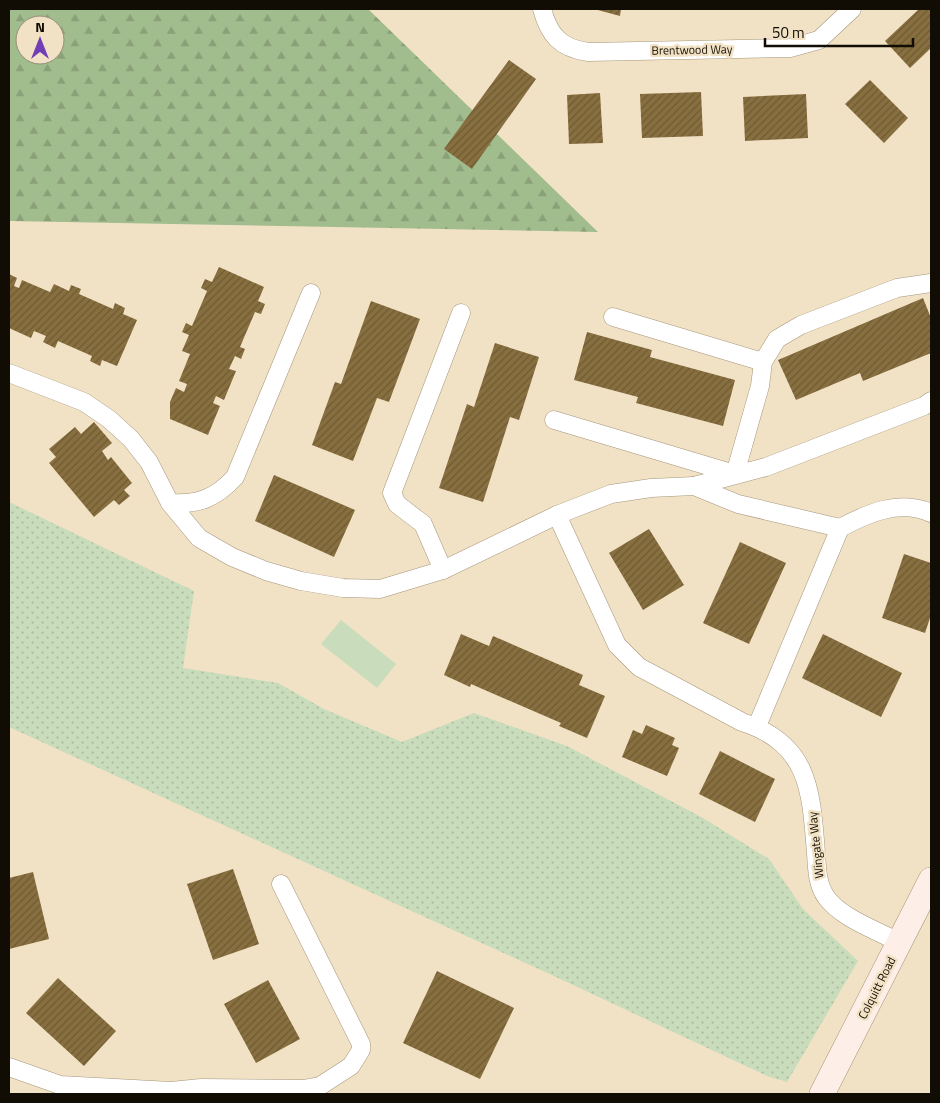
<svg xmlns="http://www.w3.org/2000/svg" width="940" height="1103" viewBox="0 0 940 1103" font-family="'Titillium Web',sans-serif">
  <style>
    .grass { fill: url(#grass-dots) }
    .forest { fill: url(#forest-firs); fill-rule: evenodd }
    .park { fill: #c9dcbb }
    .building { fill: url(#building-hatch) }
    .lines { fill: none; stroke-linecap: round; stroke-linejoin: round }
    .street-casing { stroke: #a5967b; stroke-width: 19 }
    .secondary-casing { stroke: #a5967b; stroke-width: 26 }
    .street { stroke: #fff; stroke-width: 18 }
    .secondary { stroke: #fdeee7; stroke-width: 25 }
    .labels { text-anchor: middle; stroke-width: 5; stroke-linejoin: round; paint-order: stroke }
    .street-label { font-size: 12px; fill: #120d04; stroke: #f2e2c5 }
  </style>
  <defs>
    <pattern id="grass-dots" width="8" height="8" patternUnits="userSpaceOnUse" patternTransform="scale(1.25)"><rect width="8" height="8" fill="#c9dcbb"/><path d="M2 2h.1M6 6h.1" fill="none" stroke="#acbc9f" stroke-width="1.8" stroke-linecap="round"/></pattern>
    <pattern id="forest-firs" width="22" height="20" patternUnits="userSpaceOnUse" patternTransform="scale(1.25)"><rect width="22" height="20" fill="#a1bc8d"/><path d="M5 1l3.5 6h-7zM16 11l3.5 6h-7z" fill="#8aa078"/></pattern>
    <pattern id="building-hatch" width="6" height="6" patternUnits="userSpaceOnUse" patternTransform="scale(1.25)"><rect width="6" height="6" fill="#886f40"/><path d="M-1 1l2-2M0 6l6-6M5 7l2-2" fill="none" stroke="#6e5a33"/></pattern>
  </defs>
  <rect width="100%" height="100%" fill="#f2e2c5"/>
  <path class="grass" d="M 9,502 L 194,591 L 183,668 L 278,683 L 324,709 L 402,742 L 474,713 L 567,746 L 703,818 L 769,859 L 803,909 L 858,961 L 787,1082 L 767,1076 L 556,977 L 9,727 Z"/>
  <path class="forest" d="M 9,9 L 368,9 L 598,232 L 9,221 ZM 25,25 L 55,25 L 55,55 L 25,55 Z"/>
  <path class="park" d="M 341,620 L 396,664 L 377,688 L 321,644 Z"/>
  <g class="building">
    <path d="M 594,9 L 621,9 L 620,16 Z"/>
    <path d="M 919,9 L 931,9 L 931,48 L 910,68 L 885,41 Z"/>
    <path d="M 509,60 L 536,79 L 472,169 L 444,149 Z"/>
    <path d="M 870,80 L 908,118 L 884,143 L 845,104 Z"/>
    <path d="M 701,92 L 703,136 L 642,138 L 640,94 Z"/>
    <path d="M 600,93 L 603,143 L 569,144 L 567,95 Z"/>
    <path d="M 806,94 L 808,138 L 745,141 L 743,97 Z"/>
    <path d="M 219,267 L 264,287 L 258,301 L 265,304 L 261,314 L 255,312 L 240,347 L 245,349 L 241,359 L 235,356 L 229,369 L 236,371 L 224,400 L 216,396 L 213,403 L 220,406 L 208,435 L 170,419 L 170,402 L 176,388 L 184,392 L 187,384 L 179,381 L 190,354 L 182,351 L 189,335 L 182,332 L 186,323 L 192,326 L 207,291 L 201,288 L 205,279 L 212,282 Z"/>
    <path d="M 9,274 L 17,278 L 14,286 L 19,288 L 22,280 L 50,292 L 54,284 L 69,291 L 71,285 L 81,289 L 79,294 L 113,309 L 115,303 L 125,308 L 123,314 L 137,320 L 117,366 L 102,360 L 100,366 L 90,361 L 92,356 L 58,341 L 55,348 L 43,342 L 46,336 L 34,331 L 31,338 L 9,328 Z"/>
    <path d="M 923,298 L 931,318 L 931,353 L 863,381 L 860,373 L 796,400 L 778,360 Z"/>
    <path d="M 371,301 L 420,319 L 389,402 L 377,398 L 353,461 L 312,445 L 335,382 L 341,384 Z"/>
    <path d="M 587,332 L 652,350 L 650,357 L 735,380 L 723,426 L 636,403 L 638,397 L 574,380 Z"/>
    <path d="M 495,343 L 539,357 L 519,420 L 510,417 L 483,502 L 439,488 L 467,404 L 474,407 Z"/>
    <path d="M 94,422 L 112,443 L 102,451 L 108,460 L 111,457 L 132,483 L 124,490 L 130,496 L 119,505 L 114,500 L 94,517 L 49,463 L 56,457 L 49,449 L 75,427 L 81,434 Z"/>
    <path d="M 274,475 L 355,510 L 334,557 L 255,521 Z"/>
    <path d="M 649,529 L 684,585 L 643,610 L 609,553 Z"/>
    <path d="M 740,542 L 786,563 L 749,644 L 703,623 Z"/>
    <path d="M 904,554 L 931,563 L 931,615 L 925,633 L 882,618 Z"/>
    <path d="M 461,634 L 489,646 L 493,636 L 583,675 L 579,685 L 605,696 L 587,738 L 559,726 L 561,723 L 471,684 L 470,687 L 444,675 Z"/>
    <path d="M 823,634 L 902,673 L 881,717 L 802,678 Z"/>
    <path d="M 646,725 L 675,738 L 672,745 L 679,748 L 667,776 L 622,757 L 633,730 L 642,734 Z"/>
    <path d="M 720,751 L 775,779 L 755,822 L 699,794 Z"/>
    <path d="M 233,869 L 259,944 L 213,960 L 187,884 Z"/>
    <path d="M 33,872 L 49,939 L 9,949 L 9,878 Z"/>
    <path d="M 437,971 L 514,1008 L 480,1079 L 403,1043 Z"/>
    <path d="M 58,978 L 116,1031 L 84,1066 L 26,1013 Z"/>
    <path d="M 268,980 L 300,1039 L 256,1063 L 224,1004 Z"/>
  </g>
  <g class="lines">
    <defs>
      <g id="street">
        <path d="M 542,9 C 549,35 560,48 588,52 L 790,48 L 819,40 L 852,9"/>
        <path d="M 613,317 L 763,362"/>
        <path d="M 9,373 L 84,402 L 109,419 L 131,439 L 149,462 L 170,503 L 199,538 L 232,557 L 266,571 L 301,581 L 343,588 L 380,589 L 443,570 L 557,515 L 611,494 L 651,488 L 694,486 L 738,504 L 840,528"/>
        <path d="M 554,420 L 735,474"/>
        <path d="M 735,474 L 760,386 L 763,362 L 777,339 L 801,325 L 897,288 L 931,283"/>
        <path d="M 694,486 L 766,467 L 924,406 L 931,401"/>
        <path d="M 170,503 C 198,505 216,498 235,477 L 311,293"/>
        <path d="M 557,515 L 617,645 L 639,667 L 742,722 C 810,744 811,791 816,853 C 817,868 817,884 826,897 C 842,919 877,930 900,943"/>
        <path d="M 443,570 L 423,524 L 397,504 L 392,493 L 461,313"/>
        <path d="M 757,726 L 840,528 C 868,513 900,499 931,513"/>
        <path d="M 9,1067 L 60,1085 L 171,1091 L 201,1088 L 303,1089 L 320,1086 L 351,1066 L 361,1050 L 361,1044 L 281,884"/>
      </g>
      <path id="secondary" d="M 822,1094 L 931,880"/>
    </defs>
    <use href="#street" class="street-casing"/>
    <use href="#secondary" class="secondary-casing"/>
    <use href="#street" class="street"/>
    <use href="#secondary" class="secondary"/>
  </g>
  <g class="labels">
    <g class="street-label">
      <text transform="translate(692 50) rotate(-1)" y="4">Brentwood Way</text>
      <text transform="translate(816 845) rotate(-96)" y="4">Wingate Way</text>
      <text transform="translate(877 988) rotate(-63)" y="4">Colquitt Road</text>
    </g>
  </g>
  <rect width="940" height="1103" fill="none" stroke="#120d04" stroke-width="20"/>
  <g transform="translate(40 40)"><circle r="24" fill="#f2e2c5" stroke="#988d78"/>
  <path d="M0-4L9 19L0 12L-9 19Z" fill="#713eb5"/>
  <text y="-8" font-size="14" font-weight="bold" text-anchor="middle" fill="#120d04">N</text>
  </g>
  <path d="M765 38v8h148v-8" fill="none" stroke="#120d04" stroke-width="2.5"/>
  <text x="772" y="38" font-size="15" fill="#120d04" stroke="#f2e2c5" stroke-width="4" paint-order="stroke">50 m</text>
</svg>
